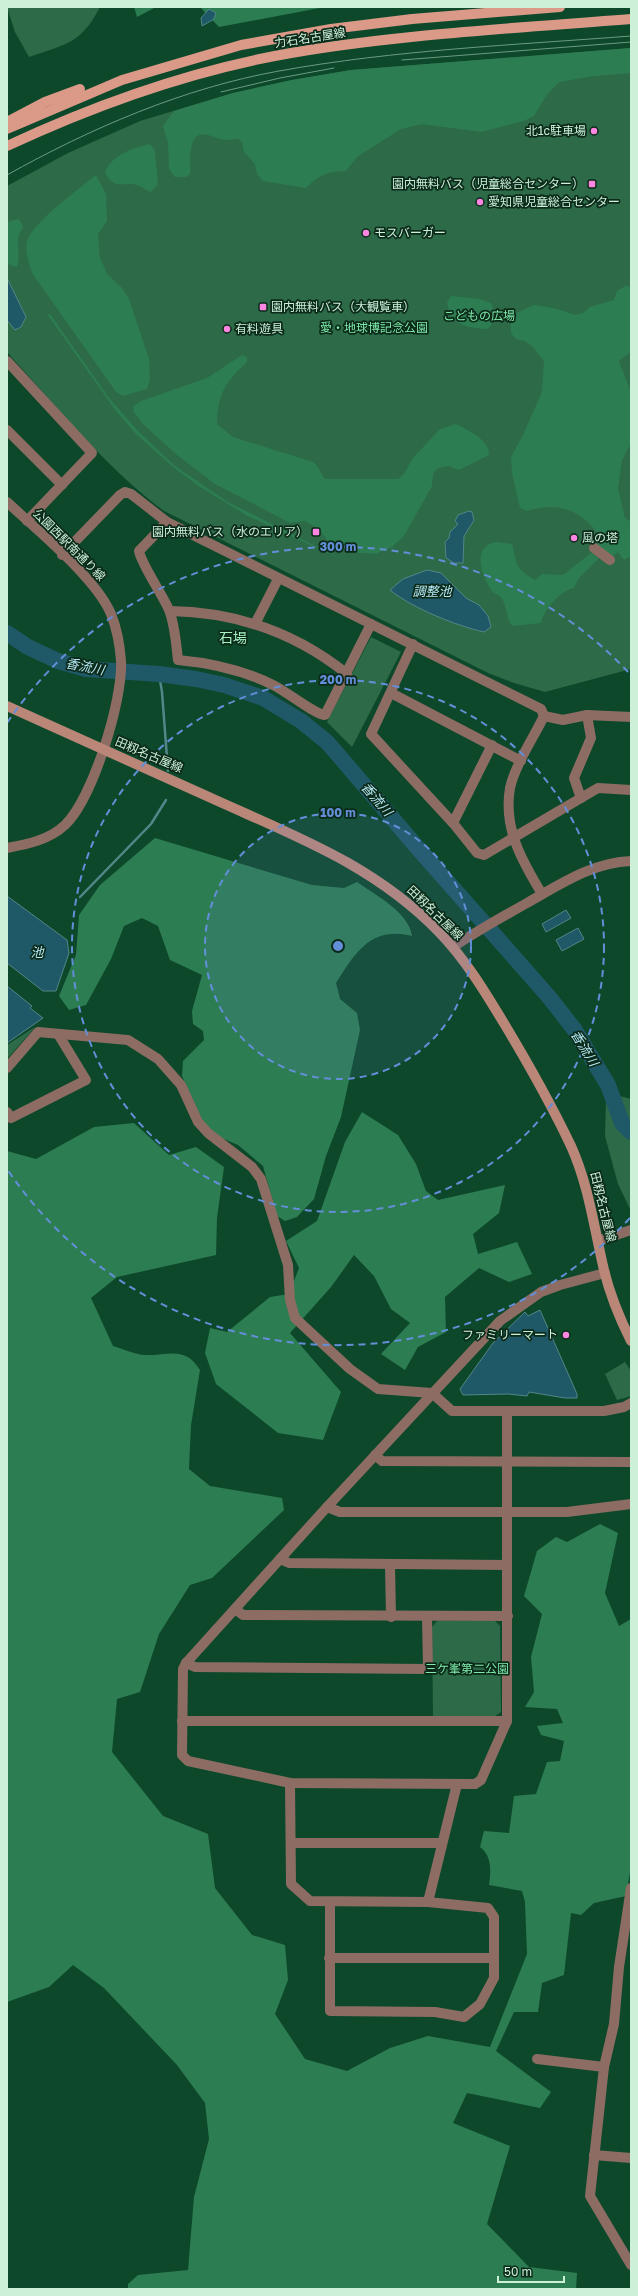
<svg xmlns="http://www.w3.org/2000/svg" width="638" height="2296" viewBox="0 0 638 2296" font-family="'Golos Text','Noto Sans JP',sans-serif">
  <style>
    .green { fill: #2d6a47 }
    .forest { fill: #2d7d52 }
    .water { fill: #1f5866; stroke: #538688 }
    .lines { fill: none; stroke-linecap: round; stroke-linejoin: round }
    .stream { stroke: #538688; stroke-width: 2.5 }
    .river { stroke: #1f5866; stroke-width: 16 }
    .minor { stroke: #8d6c63; stroke-width: 10 }
    .tertiary { stroke: #8d6c63; stroke-width: 10 }
    .secondary { stroke: #b98678; stroke-width: 10 }
    .primary { stroke: #db9a88; stroke-width: 10 }
    .tram { stroke: #6b9b81; stroke-width: 1 }
    .ring { fill: none; stroke: #638fd8; stroke-width: 2; stroke-dasharray: 7 5 }
    .poi-dot { fill: #fd86e2; stroke: #0b2a19; stroke-width: 1.5 }
    .labels { text-anchor: middle; stroke-width: 3.5; stroke-linejoin: round; paint-order: stroke }
    .street-label { font-size: 12px; fill: #ccf0d8; stroke: #0b2a19 }
    .poi-label { font-size: 12px; fill: #ccf0d8; stroke: #0b2a19; text-anchor: start }
    .park-label { font-size: 12px; fill: #7ee9aa; stroke: #0b2a19 }
    .water-label { font-size: 13px; font-style: italic; fill: #b7e9f6; stroke: #0b2a19 }
    .quarter-label { font-size: 14px; fill: #a7f1c2; stroke: #0b2a19 }
    .centre { fill: #638fd8; stroke: #0b2a19; stroke-width: 2 }
    .ring-label { font-size: 12px; text-anchor: middle; font-weight: bold; fill: #638fd8; stroke: #0b2a19; stroke-width: 3.5; stroke-linejoin: round; paint-order: stroke }
  </style>
  <rect width="100%" height="100%" fill="#0d482b"/>
  <g class="green">
    <path d="M 7,7 L 100,7 C 81,44 66,44 29,57 L 15,32 Z"/>
    <path d="M 631,48 L 631,669 L 545,692 L 514,683 L 488,673 L 164,511 C 106,468 56,406 7,352 L 7,186 L 68,153 L 140,121 L 233,93 L 292,80 L 351,70 Z"/>
    <path d="M 371,637 L 401,652 L 352,747 L 327,722 Z"/>
    <path d="M 35,1027 L 7,1059 L 7,1045 Z"/>
    <path d="M 616,1095 L 631,1099 L 631,1211 L 618,1184 L 605,1136 L 606,1101 Z"/>
    <path d="M 625,1362 L 631,1371 L 631,1396 L 617,1400 L 605,1374 Z"/>
    <path d="M 437,1621 L 495,1621 L 500,1626 L 501,1712 L 495,1716 L 433,1716 L 432,1627 Z"/>
  </g>
  <g class="forest">
    <path d="M 134,7 L 156,7 L 137,17 Z"/>
    <path d="M 200,7 L 325,7 L 219,27 Z"/>
    <path d="M 631,48 L 631,73 L 594,76 L 559,82 L 546,96 L 534,116 L 524,121 L 481,132 L 422,124 L 401,129 L 357,157 L 346,171 C 326,172 321,174 306,188 L 263,181 L 257,174 L 255,164 L 244,152 L 242,142 L 238,139 C 234,139 230,140 226,140 C 212,139 196,123 191,149 C 189,157 191,166 190,174 L 186,177 L 175,177 L 169,169 L 168,143 L 163,126 L 174,111 L 233,93 L 292,80 L 351,70 Z"/>
    <path d="M 150,144 L 155,151 L 158,184 L 151,192 C 146,191 144,187 139,186 C 124,180 116,192 105,173 C 110,156 134,147 150,144 Z"/>
    <path d="M 96,175 L 106,194 L 107,221 L 98,234 L 100,258 L 107,274 L 122,288 L 129,299 L 149,359 L 150,380 L 147,389 L 123,396 L 116,392 L 32,273 C 29,263 24,249 28,239 C 36,220 79,189 96,175 Z"/>
    <path d="M 19,219 L 23,227 C 13,242 22,252 17,267 L 7,264 L 7,223 L 10,221 Z"/>
    <path d="M 625,286 L 631,287 L 631,352 L 619,361 L 631,392 L 630,445 L 622,460 L 618,488 L 625,518 L 631,522 L 631,556 L 624,560 L 618,552 L 612,557 L 597,545 L 601,539 C 584,510 558,501 527,511 L 520,508 L 512,473 L 511,457 L 523,435 L 542,392 L 544,361 L 533,347 L 525,341 L 516,339 L 511,333 L 511,323 L 516,313 L 534,305 C 547,307 562,309 574,315 L 583,313 L 590,307 L 614,300 L 617,291 Z"/>
    <path d="M 451,296 L 479,299 L 491,303 C 495,314 497,321 487,329 C 466,328 451,325 447,302 Z"/>
    <path d="M 47,314 L 50,314 L 109,398 L 139,432 L 175,466 L 228,502 L 349,563 L 246,515 L 200,487 L 173,467 L 136,434 L 116,411 Z"/>
    <path d="M 242,355 L 247,357 L 247,362 C 225,382 218,394 217,424 L 233,437 L 313,462 C 319,466 320,473 325,479 L 398,479 L 404,474 L 413,458 L 440,429 L 456,424 C 468,430 490,440 489,455 L 459,470 L 449,466 L 438,468 L 433,474 L 432,486 L 404,536 L 392,547 L 376,554 L 351,552 L 327,540 L 320,530 L 305,521 L 290,523 L 215,484 L 177,455 L 143,424 L 133,411 L 134,406 L 141,401 L 207,378 Z"/>
    <path d="M 496,542 L 512,544 C 517,564 515,569 535,580 L 542,574 L 563,575 L 591,553 L 599,558 L 578,579 L 574,588 C 560,591 544,609 541,623 L 512,626 C 506,618 507,606 501,597 C 499,595 495,594 493,592 C 481,577 471,546 496,542 Z"/>
    <path d="M 155,838 L 312,885 L 344,888 L 357,882 C 375,895 409,912 412,936 C 371,926 356,952 336,983 L 340,999 L 357,1013 L 360,1030 L 341,1117 L 326,1156 L 314,1199 L 297,1217 L 285,1221 L 277,1216 L 263,1166 L 238,1145 L 217,1136 L 205,1126 L 182,1076 L 183,1061 L 204,1040 L 203,1031 L 193,1024 L 192,1011 L 202,975 L 170,960 L 158,926 L 142,918 L 124,926 L 111,959 L 86,1005 L 69,1010 L 59,996 L 76,955 L 79,915 L 100,885 Z"/>
    <path d="M 362,1112 L 398,1135 L 416,1164 L 426,1191 L 438,1200 L 505,1185 L 499,1213 L 473,1234 L 478,1254 L 517,1242 L 532,1274 L 509,1282 L 479,1268 L 445,1297 L 446,1332 L 418,1347 L 405,1370 L 381,1354 L 410,1323 L 391,1309 L 374,1276 L 354,1255 L 331,1287 L 290,1333 L 341,1392 L 323,1440 L 278,1433 L 216,1384 L 205,1353 L 210,1328 L 227,1332 L 270,1297 L 289,1294 L 299,1268 L 286,1241 L 317,1221 L 345,1142 Z"/>
    <path d="M 134,1123 L 169,1155 L 196,1147 L 224,1167 L 217,1218 L 216,1255 L 117,1277 L 91,1298 L 113,1346 C 123,1349 134,1354 144,1355 C 168,1356 185,1345 200,1370 L 191,1425 L 189,1469 L 210,1486 L 282,1498 L 284,1510 L 212,1578 L 190,1585 L 159,1634 L 140,1692 L 117,1699 L 112,1752 L 163,1816 L 208,1834 L 215,1888 L 252,1935 L 285,1945 L 288,1980 L 275,2014 L 305,2059 L 347,2071 L 390,2048 L 428,2036 L 490,2047 L 527,1954 L 525,1902 L 522,1891 L 489,1885 C 491,1871 492,1856 480,1847 L 484,1831 L 509,1833 L 514,1796 L 536,1794 L 547,1762 L 560,1761 L 564,1741 L 541,1735 L 537,1726 L 563,1723 L 557,1709 L 525,1707 L 534,1692 L 531,1657 L 542,1614 L 524,1596 L 537,1551 L 556,1537 L 567,1542 L 600,1524 L 618,1533 L 605,1593 L 619,1626 L 631,1619 L 631,1866 L 626,1896 L 594,1903 L 581,1915 L 571,1913 L 564,1975 L 542,1983 L 538,2012 L 514,2012 L 496,2051 L 551,2092 L 540,2108 L 467,2093 L 453,2123 L 510,2146 L 487,2224 L 529,2267 L 577,2273 L 576,2289 L 128,2289 L 128,2284 L 138,2275 L 188,2270 L 194,2197 L 209,2139 L 205,2103 L 177,2065 L 104,1988 L 73,1965 L 49,1987 L 7,2002 L 7,1151 L 36,1159 L 94,1127 Z"/>
  </g>
  <g class="water">
    <path d="M 209,9 L 216,13 L 214,19 L 202,26 L 201,18 Z"/>
    <path d="M 7,278 L 26,317 L 21,327 L 15,330 L 7,320 Z"/>
    <path d="M 469,511 L 472,512 L 474,520 L 464,536 L 463,563 L 454,563 L 446,558 L 445,542 L 449,538 L 450,532 L 458,524 L 455,521 L 458,515 Z"/>
    <path d="M 427,570 L 441,573 L 466,598 L 479,605 L 488,616 L 491,627 L 484,632 C 457,626 412,608 390,590 L 403,579 Z"/>
    <path d="M 7,896 L 67,940 L 69,953 L 56,991 L 43,991 L 7,963 Z"/>
    <path d="M 566,910 L 571,918 L 546,932 L 542,924 Z"/>
    <path d="M 578,928 L 584,939 L 562,951 L 556,940 Z"/>
    <path d="M 7,986 L 32,1006 L 30,1008 L 43,1018 L 7,1043 Z"/>
    <path d="M 540,1310 L 577,1394 L 577,1398 L 565,1398 L 529,1392 L 527,1396 L 508,1394 L 463,1395 L 460,1389 L 493,1343 L 525,1312 L 528,1316 Z"/>
  </g>
  <g class="lines">
    <g class="stream">
      <path d="M 159,674 L 162,692 L 168,771"/>
      <path d="M 80,897 L 151,824 L 166,800"/>
    </g>
    <path class="river" d="M 7,633 L 28,647 L 58,661 L 86,669 L 159,674 L 196,679 L 224,685 L 263,698 L 301,721 L 327,742 L 340,757 L 416,846 L 549,997 L 574,1029 L 608,1085 L 622,1123 L 631,1132"/>
    <g class="minor">
      <path d="M 7,361 L 92,453 L 27,521"/>
      <path d="M 7,430 L 62,485"/>
      <path d="M 167,522 L 139,551 C 141,564 163,595 169,610 C 175,625 176,643 178,660 C 211,663 243,670 273,685 C 286,691 314,714 325,715 L 371,624"/>
      <path d="M 594,548 L 610,560"/>
      <path d="M 62,555 L 120,495 L 125,492 L 131,494 L 167,522 L 541,709 L 544,716 C 534,737 515,765 510,788 C 503,828 522,861 542,894"/>
      <path d="M 170,611 C 235,612 296,633 347,674"/>
      <path d="M 255,624 L 278,579"/>
      <path d="M 413,644 L 371,734 L 453,823 L 477,853 L 484,855 L 598,788 L 631,790"/>
      <path d="M 391,693 L 521,761"/>
      <path d="M 544,716 L 563,720 L 587,715 L 631,717"/>
      <path d="M 581,798 L 574,778 L 591,738 L 587,715"/>
      <path d="M 453,823 L 492,745"/>
      <path d="M 453,947 C 477,931 502,917 527,903 C 559,885 593,862 631,861"/>
      <path d="M 7,1068 L 38,1032 L 128,1040 L 158,1059 L 181,1085 L 198,1122 L 208,1133 L 252,1167 L 261,1179 L 288,1265 L 290,1300 L 295,1318 L 350,1369 L 378,1389 L 432,1393 L 452,1411 L 604,1411 L 624,1407 L 631,1403"/>
      <path d="M 7,1112 L 11,1118 L 86,1080 L 58,1034"/>
      <path d="M 598,1241 L 631,1230"/>
      <path d="M 507,1411 L 507,1721 L 481,1780 L 475,1784 L 290,1783 L 188,1761 L 182,1755 L 183,1669 L 186,1663 L 327,1507 L 500,1321 L 541,1292 L 560,1285 L 605,1273"/>
      <path d="M 375,1455 L 382,1461 L 631,1462"/>
      <path d="M 327,1507 L 340,1512 L 567,1512 L 631,1504"/>
      <path d="M 280,1559 L 289,1563 L 507,1565"/>
      <path d="M 390,1565 L 391,1617"/>
      <path d="M 235,1609 L 243,1615 L 508,1616"/>
      <path d="M 186,1663 L 195,1667 L 428,1669 L 427,1617"/>
      <path d="M 182,1721 L 507,1721"/>
      <path d="M 290,1783 L 291,1884 L 310,1901 L 428,1902 L 457,1784"/>
      <path d="M 292,1843 L 442,1843"/>
      <path d="M 631,1888 L 619,1967 L 614,2024 L 604,2067 L 590,2196 L 631,2265"/>
      <path d="M 330,1903 L 330,2011 L 435,2012 L 464,2017 L 480,2004 L 494,1978 L 494,1917 L 488,1908 L 428,1902"/>
      <path d="M 329,1958 L 494,1958"/>
      <path d="M 537,2059 L 604,2067"/>
      <path d="M 594,2155 L 631,2158"/>
    </g>
    <path class="tertiary" d="M 7,502 C 37,530 96,578 111,614 C 117,629 120,646 121,661 C 123,700 93,798 65,825 C 49,840 28,844 7,848"/>
    <path class="secondary" d="M 7,706 C 78,738 149,770 220,802 C 300,838 376,867 439,932 C 466,960 485,992 505,1025 C 529,1065 551,1104 571,1146 C 589,1186 594,1228 604,1270 C 610,1295 620,1319 631,1341"/>
    <g class="primary">
      <path d="M 7,122 L 45,102 L 80,89"/>
      <path d="M 7,129 L 122,80 L 241,45 L 331,29 L 412,19 L 560,7"/>
      <path d="M 7,146 C 97,104 193,70 291,53 C 403,34 518,28 631,19"/>
    </g>
    <g class="tram">
      <path d="M 402,60 L 631,42"/>
      <path d="M 221,92 L 280,78 L 334,68"/>
      <path d="M 7,175 C 91,128 184,88 279,71 C 395,50 514,45 631,36"/>
    </g>
  </g>
  <circle cx="338" cy="946" r="133" fill="#638fd8" fill-opacity=".12"/>
  <g class="ring">
    <circle cx="338" cy="946" r="133"/>
    <circle cx="338" cy="946" r="266"/>
    <path d="M630 1218A399 399 0 0 1 7 1169M7 723A399 399 0 0 1 630 674"/>
  </g>
  <g class="poi-dot">
    <circle cx="594" cy="131" r="4"/>
    <rect x="588" y="180" width="8" height="8" rx="2"/>
    <circle cx="480" cy="202" r="4"/>
    <circle cx="366" cy="233" r="4"/>
    <rect x="259" y="303" width="8" height="8" rx="2"/>
    <circle cx="227" cy="329" r="4"/>
    <rect x="312" y="528" width="8" height="8" rx="2"/>
    <circle cx="574" cy="538" r="4"/>
    <circle cx="566" cy="1335" r="4"/>
  </g>
  <g class="labels">
    <g class="street-label">
      <text transform="translate(310 38) rotate(-9)" y="4">力石名古屋線</text>
      <text transform="translate(69 545) rotate(45)" y="4">公園西駅南通り線</text>
      <text transform="translate(149 755) rotate(23)" y="4">田籾名古屋線</text>
      <text transform="translate(435 913) rotate(44)" y="4">田籾名古屋線</text>
      <text transform="translate(603 1207) rotate(76)" y="4">田籾名古屋線</text>
    </g>
    <g class="poi-label">
      <text x="586" y="135" text-anchor="end">北1c駐車場</text>
      <text x="584" y="188" text-anchor="end">園内無料バス（児童総合センター）</text>
      <text x="488" y="206">愛知県児童総合センター</text>
      <text x="374" y="237">モスバーガー</text>
      <text x="271" y="311">園内無料バス（大観覧車）</text>
      <text x="235" y="333">有料遊具</text>
      <text x="308" y="536" text-anchor="end">園内無料バス（水のエリア）</text>
      <text x="582" y="542">風の塔</text>
      <text x="558" y="1339" text-anchor="end">ファミリーマート</text>
    </g>
    <g class="park-label">
      <text x="479" y="320">こどもの広場</text>
      <text x="374" y="332">愛・地球博記念公園</text>
      <text x="467" y="1673">三ケ峯第二公園</text>
    </g>
    <g class="water-label">
      <text x="432" y="596">調整池</text>
      <text transform="translate(85 666) rotate(11)" y="5">香流川</text>
      <text transform="translate(377 799) rotate(49)" y="5">香流川</text>
      <text x="37" y="957">池</text>
      <text transform="translate(585 1048) rotate(58)" y="5">香流川</text>
    </g>
    <g class="quarter-label">
      <text x="233" y="643">石場</text>
    </g>
  </g>
  <circle cx="338" cy="946" r="6" class="centre"/>
  <g class="ring-label">
    <text x="338" y="551">300 m</text>
    <text x="338" y="684">200 m</text>
    <text x="338" y="817">100 m</text>
  </g>
  <rect width="638" height="2296" fill="none" stroke="#ccf0d8" stroke-width="16"/>
  <path d="M498 2276v6h66v-6" fill="none" stroke="#ccf0d8" stroke-width="2"/>
  <text x="504" y="2276" font-size="12" fill="#ccf0d8" stroke="#0b2a19" stroke-width="3" paint-order="stroke">50 m</text>
</svg>
